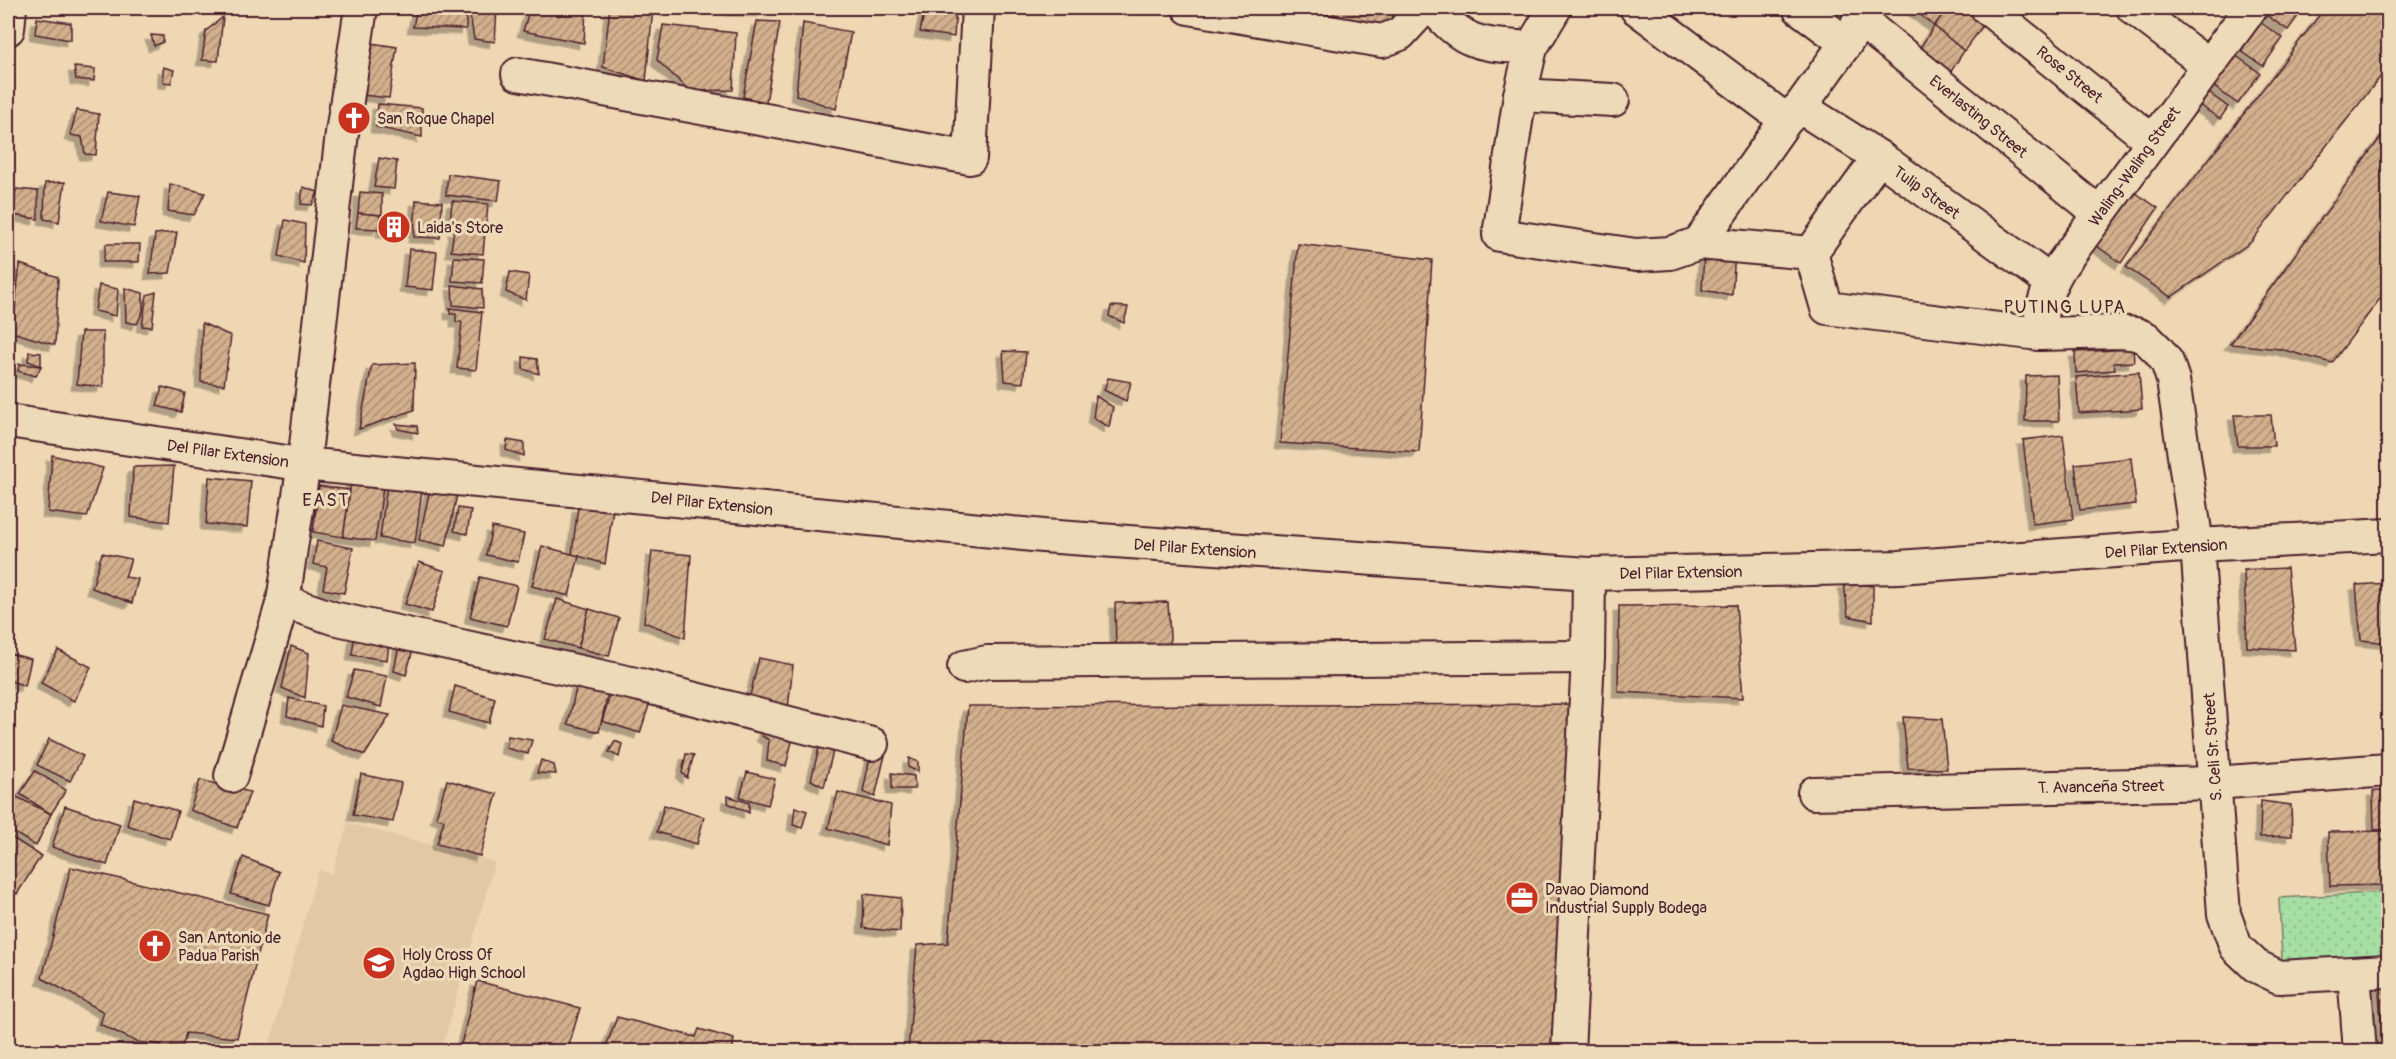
<svg xmlns="http://www.w3.org/2000/svg" width="2396" height="1059" viewBox="0 0 2396 1059" font-family="Pangolin,sans-serif">
  <style>
    .built { fill: #e3c8a5 }
    .grass { fill: url(#grass-dots); stroke: #787e67; stroke-width: 1.5 }
    .building { fill: url(#building-hatch); stroke: #4a1f2b; stroke-width: 1.5; filter: url(#shadow) }
    .lines { fill: none; stroke-linecap: round; stroke-linejoin: round }
    .minor-casing { stroke: #4a1f2b; stroke-width: 36 }
    .minor { stroke: #eddab8; stroke-width: 32 }
    .labels { text-anchor: middle; stroke-width: 6; stroke-linejoin: round; paint-order: stroke }
    .street-label { font-size: 16px; fill: #4a1f2b; stroke: #eddab8 }
    .poi-label { font-size: 16px; fill: #4a1f2b; stroke: #eddab8; text-anchor: start }
    .neighbourhood-label { font-size: 18px; letter-spacing: 1.5px; fill: #4a1f2b; stroke: #eddab8 }
  </style>
  <defs>
    <pattern id="grass-dots" width="8" height="8" patternUnits="userSpaceOnUse" patternTransform="scale(1.5)"><rect width="8" height="8" fill="#a6dea3"/><path d="M2 2h.1M6 6h.1" fill="none" stroke="#90be8c" stroke-width="1.8" stroke-linecap="round"/></pattern>
    <pattern id="building-hatch" width="6" height="6" patternUnits="userSpaceOnUse" patternTransform="scale(1.5)"><rect width="6" height="6" fill="#d3b08d"/><path d="M-1 1l2-2M0 6l6-6M5 7l2-2" fill="none" stroke="#ad8f73"/></pattern>
    <filter id="shadow"><feDropShadow dx="-5.5" dy="5.5" stdDeviation="0" flood-color="#0004"/></filter>
  </defs>
  <rect width="100%" height="100%" fill="#eed7b2"/>
  <filter id="ink" filterUnits="userSpaceOnUse"><feTurbulence type="fractalNoise" baseFrequency=".0167" numOctaves="2"/><feDisplacementMap in="SourceGraphic" scale="12" xChannelSelector="R" yChannelSelector="G"/><feConvolveMatrix kernelMatrix="1 2 1 2 8 2 1 2 1" color-interpolation-filters="sRGB"/></filter>
  <g filter="url(#ink)">
    <path class="built" d="M 348,823 L 495,862 L 441,1051 L 268,1051 L 318,870 L 332,874 Z"/>
    <path class="grass" d="M 2388,892 L 2388,954 L 2282,960 L 2279,898 Z"/>
    <g class="building">
      <path d="M 417,8 L 466,8 L 466,29 L 413,27 Z"/>
      <path d="M 469,8 L 497,8 L 495,42 L 474,39 Z"/>
      <path d="M 530,8 L 576,8 L 586,10 L 584,43 L 523,31 Z"/>
      <path d="M 610,8 L 653,8 L 646,81 L 603,67 Z"/>
      <path d="M 730,8 L 763,8 L 763,11 L 730,10 Z"/>
      <path d="M 925,8 L 956,8 L 954,37 L 920,32 Z"/>
      <path d="M 1334,8 L 1398,8 L 1397,29 L 1333,24 Z"/>
      <path d="M 1912,8 L 1948,8 L 1934,26 Z"/>
      <path d="M 1948,8 L 1969,8 L 1985,23 L 1964,51 L 1934,26 Z"/>
      <path d="M 2265,8 L 2304,8 L 2288,30 L 2262,12 Z"/>
      <path d="M 2325,8 L 2388,8 L 2388,67 L 2251,242 L 2171,297 L 2126,267 Z"/>
      <path d="M 223,17 L 218,61 L 202,60 L 206,31 Z"/>
      <path d="M 37,18 L 71,23 L 71,40 L 35,34 Z"/>
      <path d="M 757,21 L 780,22 L 766,102 L 743,97 Z"/>
      <path d="M 2260,22 L 2283,38 L 2263,66 L 2241,51 Z"/>
      <path d="M 803,23 L 851,32 L 836,109 L 796,95 Z"/>
      <path d="M 663,25 L 736,33 L 733,90 L 690,91 L 657,60 Z"/>
      <path d="M 1934,26 L 1964,51 L 1947,78 L 1917,53 Z"/>
      <path d="M 151,35 L 163,36 L 163,42 L 154,46 Z"/>
      <path d="M 364,42 L 397,47 L 389,98 L 354,94 Z"/>
      <path d="M 2235,55 L 2260,73 L 2238,104 L 2213,86 Z"/>
      <path d="M 74,67 L 95,69 L 94,81 L 76,79 Z"/>
      <path d="M 163,67 L 174,70 L 171,83 L 163,82 Z"/>
      <path d="M 2206,91 L 2228,107 L 2220,119 L 2198,104 Z"/>
      <path d="M 378,104 L 422,108 L 422,137 L 376,127 Z"/>
      <path d="M 77,110 L 99,114 L 96,155 L 85,154 L 82,137 L 70,135 Z"/>
      <path d="M 2388,127 L 2388,288 L 2332,363 L 2280,349 L 2230,344 Z"/>
      <path d="M 379,158 L 397,161 L 394,189 L 374,187 Z"/>
      <path d="M 448,174 L 501,181 L 498,201 L 446,195 Z"/>
      <path d="M 65,182 L 59,222 L 44,219 L 45,183 Z"/>
      <path d="M 170,184 L 205,193 L 194,215 L 168,211 Z"/>
      <path d="M 303,187 L 318,192 L 312,205 L 301,204 Z"/>
      <path d="M 16,189 L 38,191 L 38,219 L 13,215 Z"/>
      <path d="M 2130,189 L 2158,208 L 2121,263 L 2094,244 Z"/>
      <path d="M 108,192 L 140,196 L 134,227 L 101,221 Z"/>
      <path d="M 360,192 L 382,194 L 382,215 L 358,213 Z"/>
      <path d="M 416,200 L 442,202 L 440,238 L 414,237 Z"/>
      <path d="M 452,201 L 488,204 L 486,227 L 450,224 Z"/>
      <path d="M 358,213 L 380,215 L 379,229 L 356,228 Z"/>
      <path d="M 382,219 L 406,222 L 407,235 L 382,232 Z"/>
      <path d="M 285,220 L 305,224 L 304,263 L 279,256 Z"/>
      <path d="M 454,229 L 485,232 L 483,254 L 451,251 Z"/>
      <path d="M 177,232 L 170,273 L 150,274 L 155,234 Z"/>
      <path d="M 106,244 L 140,244 L 139,262 L 103,262 Z"/>
      <path d="M 1298,244 L 1432,260 L 1419,452 L 1280,443 Z"/>
      <path d="M 409,249 L 437,252 L 433,290 L 405,287 Z"/>
      <path d="M 1704,252 L 1735,253 L 1732,295 L 1702,290 Z"/>
      <path d="M 454,257 L 484,259 L 482,283 L 452,281 Z"/>
      <path d="M 20,264 L 58,277 L 55,345 L 12,332 Z"/>
      <path d="M 510,272 L 529,275 L 526,300 L 506,292 Z"/>
      <path d="M 99,285 L 118,289 L 116,316 L 95,311 Z"/>
      <path d="M 452,285 L 482,289 L 483,308 L 453,305 Z"/>
      <path d="M 125,288 L 143,293 L 143,311 L 137,324 L 126,322 Z"/>
      <path d="M 156,292 L 152,327 L 142,326 L 147,295 Z"/>
      <path d="M 1111,306 L 1128,307 L 1124,323 L 1109,316 Z"/>
      <path d="M 450,308 L 482,312 L 476,370 L 457,368 L 462,322 L 456,322 L 456,314 L 450,314 Z"/>
      <path d="M 202,323 L 231,336 L 224,385 L 201,382 Z"/>
      <path d="M 81,332 L 103,332 L 103,387 L 77,384 Z"/>
      <path d="M 2133,349 L 2134,362 L 2114,363 L 2115,370 L 2076,373 L 2075,352 Z"/>
      <path d="M 1003,351 L 1026,352 L 1023,383 L 1005,381 Z"/>
      <path d="M 29,352 L 41,353 L 41,366 L 28,361 Z"/>
      <path d="M 523,357 L 537,359 L 539,374 L 523,369 Z"/>
      <path d="M 415,363 L 414,410 L 359,429 L 372,365 Z"/>
      <path d="M 19,364 L 41,366 L 36,376 L 18,371 Z"/>
      <path d="M 2139,372 L 2142,409 L 2079,413 L 2076,377 Z"/>
      <path d="M 2057,375 L 2059,421 L 2025,421 L 2026,376 Z"/>
      <path d="M 1108,378 L 1131,382 L 1126,401 L 1104,390 Z"/>
      <path d="M 162,387 L 185,393 L 181,412 L 157,406 Z"/>
      <path d="M 1096,396 L 1113,407 L 1109,427 L 1093,418 Z"/>
      <path d="M 2234,415 L 2271,415 L 2274,446 L 2238,446 Z"/>
      <path d="M 396,424 L 417,426 L 418,433 L 398,429 Z"/>
      <path d="M 2063,435 L 2073,519 L 2033,524 L 2023,440 Z"/>
      <path d="M 507,440 L 524,443 L 524,456 L 506,450 Z"/>
      <path d="M 52,455 L 103,468 L 87,517 L 48,512 Z"/>
      <path d="M 2131,458 L 2136,504 L 2080,510 L 2075,464 Z"/>
      <path d="M 174,466 L 169,522 L 131,517 L 133,467 Z"/>
      <path d="M 352,476 L 384,481 L 375,541 L 343,537 Z"/>
      <path d="M 209,477 L 251,481 L 247,527 L 206,524 Z"/>
      <path d="M 431,484 L 458,490 L 446,546 L 419,540 Z"/>
      <path d="M 387,485 L 422,490 L 415,543 L 380,538 Z"/>
      <path d="M 319,486 L 350,490 L 343,537 L 313,532 Z"/>
      <path d="M 578,506 L 613,509 L 605,564 L 572,554 Z"/>
      <path d="M 458,508 L 471,510 L 467,534 L 454,531 Z"/>
      <path d="M 492,527 L 524,534 L 518,562 L 486,555 Z"/>
      <path d="M 317,541 L 353,548 L 344,593 L 323,589 L 327,567 L 313,564 Z"/>
      <path d="M 542,546 L 579,556 L 569,596 L 532,586 Z"/>
      <path d="M 652,551 L 691,555 L 685,638 L 644,622 Z"/>
      <path d="M 102,553 L 131,559 L 125,577 L 138,579 L 132,603 L 92,588 Z"/>
      <path d="M 419,562 L 445,571 L 432,612 L 405,604 Z"/>
      <path d="M 2287,568 L 2295,650 L 2247,647 L 2244,570 Z"/>
      <path d="M 480,577 L 517,586 L 507,626 L 470,617 Z"/>
      <path d="M 1844,583 L 1873,586 L 1873,621 L 1848,616 Z"/>
      <path d="M 2388,583 L 2388,643 L 2361,640 L 2356,585 Z"/>
      <path d="M 557,599 L 589,609 L 578,648 L 545,639 Z"/>
      <path d="M 1168,602 L 1171,655 L 1116,652 L 1115,603 Z"/>
      <path d="M 1736,605 L 1743,698 L 1618,692 L 1619,606 Z"/>
      <path d="M 589,609 L 619,618 L 609,656 L 578,648 Z"/>
      <path d="M 355,631 L 390,636 L 387,660 L 352,655 Z"/>
      <path d="M 400,640 L 415,642 L 406,675 L 394,671 Z"/>
      <path d="M 291,646 L 309,653 L 305,698 L 282,688 Z"/>
      <path d="M 58,650 L 91,667 L 74,701 L 41,683 Z"/>
      <path d="M 8,653 L 31,659 L 25,686 L 8,680 Z"/>
      <path d="M 759,658 L 793,665 L 788,708 L 750,696 Z"/>
      <path d="M 354,670 L 387,676 L 381,707 L 346,697 Z"/>
      <path d="M 577,684 L 608,693 L 599,732 L 568,724 Z"/>
      <path d="M 455,686 L 495,698 L 489,723 L 449,712 Z"/>
      <path d="M 612,689 L 650,702 L 640,733 L 602,721 Z"/>
      <path d="M 289,698 L 323,706 L 321,726 L 287,716 Z"/>
      <path d="M 1579,704 L 1552,1052 L 908,1052 L 917,945 L 948,943 L 968,706 Z"/>
      <path d="M 341,705 L 390,715 L 365,755 L 331,741 Z"/>
      <path d="M 1903,717 L 1942,719 L 1947,769 L 1908,768 Z"/>
      <path d="M 766,723 L 795,729 L 786,766 L 767,761 L 769,740 L 762,736 Z"/>
      <path d="M 508,736 L 532,740 L 528,754 L 506,748 Z"/>
      <path d="M 49,739 L 83,756 L 70,781 L 37,765 Z"/>
      <path d="M 821,740 L 835,743 L 824,787 L 811,780 Z"/>
      <path d="M 615,741 L 622,744 L 619,757 L 609,752 Z"/>
      <path d="M 871,752 L 885,755 L 875,797 L 863,792 Z"/>
      <path d="M 686,754 L 694,755 L 687,778 L 682,773 Z"/>
      <path d="M 909,758 L 918,762 L 918,772 L 908,767 Z"/>
      <path d="M 541,760 L 554,765 L 556,774 L 537,773 Z"/>
      <path d="M 35,771 L 66,790 L 51,814 L 20,794 Z"/>
      <path d="M 747,772 L 775,779 L 768,805 L 740,797 Z"/>
      <path d="M 892,773 L 914,776 L 915,789 L 892,789 Z"/>
      <path d="M 361,774 L 401,783 L 393,822 L 353,815 Z"/>
      <path d="M 200,780 L 250,792 L 237,828 L 190,810 Z"/>
      <path d="M 447,780 L 497,794 L 480,856 L 437,844 L 444,820 L 436,817 Z"/>
      <path d="M 2373,791 L 2388,791 L 2388,829 L 2374,830 Z"/>
      <path d="M 838,792 L 891,805 L 887,845 L 828,828 Z"/>
      <path d="M 728,796 L 749,803 L 749,813 L 728,803 Z"/>
      <path d="M 17,797 L 51,814 L 36,846 L 8,829 L 8,814 Z"/>
      <path d="M 134,798 L 178,811 L 170,839 L 127,825 Z"/>
      <path d="M 2261,801 L 2291,805 L 2292,836 L 2260,837 Z"/>
      <path d="M 664,805 L 704,817 L 697,844 L 657,832 Z"/>
      <path d="M 65,806 L 120,824 L 107,865 L 52,847 Z"/>
      <path d="M 795,807 L 807,811 L 802,828 L 793,825 Z"/>
      <path d="M 2388,831 L 2388,885 L 2330,886 L 2328,832 Z"/>
      <path d="M 8,835 L 41,856 L 17,894 L 8,889 Z"/>
      <path d="M 243,857 L 279,872 L 269,905 L 231,894 Z"/>
      <path d="M 71,867 L 268,914 L 237,1038 L 186,1033 L 182,1047 L 137,1042 L 100,1024 L 104,1012 L 42,978 Z"/>
      <path d="M 864,894 L 901,898 L 900,932 L 863,928 Z"/>
      <path d="M 477,981 L 580,1008 L 567,1052 L 459,1052 Z"/>
      <path d="M 2378,983 L 2388,983 L 2388,1052 L 2384,1052 Z"/>
      <path d="M 617,1017 L 696,1037 L 699,1029 L 734,1039 L 732,1052 L 604,1052 Z"/>
    </g>
    <g class="lines">
      <defs>
        <g id="minor">
          <path d="M 1189,8 L 1382,41 L 1400,34 L 1424,8"/>
          <path d="M 1434,8 C 1466,47 1484,44 1531,48"/>
          <path d="M 1555,8 L 1531,48 L 1520,95 L 1499,235 L 1636,255 L 1670,253 L 1699,243 L 1811,253 L 1879,157"/>
          <path d="M 1636,8 L 1786,120"/>
          <path d="M 1799,8 L 1846,43"/>
          <path d="M 1987,8 L 2152,141"/>
          <path d="M 2133,8 L 2208,65"/>
          <path d="M 1859,19 L 2099,213"/>
          <path d="M 8,29 L 10,8"/>
          <path d="M 518,74 L 970,158 L 978,8"/>
          <path d="M 1520,95 L 1613,100"/>
          <path d="M 1800,107 L 1879,157 L 2051,282"/>
          <path d="M 1699,243 L 1786,120 L 1800,107 L 1846,43 L 1868,8"/>
          <path d="M 1811,253 L 1827,308 L 2039,334 L 2121,332 L 2136,334 L 2146,338 L 2158,350 L 2167,362 L 2173,380 L 2197,545 L 2224,914 L 2236,947 L 2256,966 L 2279,977 L 2388,971"/>
          <path d="M 2039,334 C 2040,310 2047,288 2060,267 L 2251,8"/>
          <path d="M 8,421 L 293,463 L 1043,536 L 1589,574 L 1899,567 L 2197,545 L 2388,535"/>
          <path d="M 283,601 L 333,618 L 640,685 L 872,744"/>
          <path d="M 964,667 L 987,662 L 1588,657"/>
          <path d="M 231,776 L 283,601 L 304,463 L 342,133 L 361,8"/>
          <path d="M 1814,793 L 2214,783 L 2388,770"/>
          <path d="M 2354,973 L 2360,1052"/>
          <path d="M 1568,1052 L 1588,657 L 1589,574"/>
        </g>
      </defs>
      <use href="#minor" class="minor-casing"/>
      <use href="#minor" class="minor"/>
    </g>
  </g>
  <defs>
    <symbol id="church-disc" viewBox="-11 -11 22 22"><circle r="9.5" fill="#c8321e" stroke="#eddab8"/><path d="M-1.2-6h2.4v3.5h3.3v2.4h-3.3V6h-2.4V-.1h-3.3v-2.4h3.3Z" fill="#fff"/></symbol>
    <symbol id="building-disc" viewBox="-11 -11 22 22"><circle r="9.5" fill="#c8321e" stroke="#eddab8"/><path d="M-4-6H4V6H1V3H-1V6H-4ZM-2.5-4.3h1.7v1.8h-1.7ZM.8-4.3h1.7v1.8H.8ZM-2.5-1h1.7V.8h-1.7ZM.8-1h1.7V.8H.8Z" fill="#fff"/></symbol>
    <symbol id="office-disc" viewBox="-11 -11 22 22"><circle r="9.5" fill="#c8321e" stroke="#eddab8"/><path d="M-6-3h4V-5.5h4V-3h4V5H-6ZM-1-4.5V-3h2v-1.5ZM-6 0V1H6V0Z" fill="#fff"/></symbol>
    <symbol id="school-disc" viewBox="-11 -11 22 22"><circle r="9.5" fill="#c8321e" stroke="#eddab8"/><path d="M0-5L7-2L0 1L-7-2ZM-4 1L0 2.5L4 1V4Q0 6-4 4Z" fill="#fff"/></symbol>
  </defs>
  <g fill-rule="evenodd">
    <use href="#church-disc" x="335" y="99" width="38" height="38"/>
    <use href="#building-disc" x="375" y="208" width="38" height="38"/>
    <use href="#office-disc" x="1503" y="879" width="38" height="38"/>
    <use href="#church-disc" x="136" y="927" width="38" height="38"/>
    <use href="#school-disc" x="360" y="944" width="38" height="38"/>
  </g>
  <g class="labels">
    <g class="street-label">
      <text transform="translate(2070 74) rotate(39)" y="6">Rose Street</text>
      <text transform="translate(1979 116) rotate(39)" y="6">Everlasting Street</text>
      <text transform="translate(2134 166) rotate(-54)" y="6">Waling-Waling Street</text>
      <text transform="translate(1927 192) rotate(36)" y="6">Tulip Street</text>
      <text transform="translate(228 453) rotate(8)" y="6">Del Pilar Extension</text>
      <text transform="translate(712 503) rotate(6)" y="6">Del Pilar Extension</text>
      <text transform="translate(1195 548) rotate(4)" y="6">Del Pilar Extension</text>
      <text transform="translate(2166 548) rotate(-4)" y="6">Del Pilar Extension</text>
      <text transform="translate(1681 572) rotate(-1)" y="6">Del Pilar Extension</text>
      <text transform="translate(2212 747) rotate(-94)" y="6">S. Celi Sr. Street</text>
      <text transform="translate(2101 786) rotate(-1)" y="6">T. Avanceña Street</text>
    </g>
    <g class="poi-label">
      <text x="377" y="124">San Roque Chapel</text>
      <text x="417" y="233">Laida's Store</text>
      <text x="1545" y="895">Davao Diamond<tspan x="1545" dy="18">Industrial Supply Bodega</tspan></text>
      <text x="178" y="943">San Antonio de<tspan x="178" dy="18">Padua Parish</tspan></text>
      <text x="402" y="960">Holy Cross Of<tspan x="402" dy="18">Agdao High School</tspan></text>
    </g>
    <g class="neighbourhood-label">
      <text x="2065" y="313">PUTING LUPA</text>
      <text x="326" y="506">EAST</text>
    </g>
  </g>
  <rect width="2396" height="1059" fill="none" stroke="#eddab8" stroke-width="30"/>
  <rect x="15" y="15" width="2366" height="1029" fill="none" stroke="#4a1f2b" stroke-width="2" filter="url(#ink)"/>
</svg>
